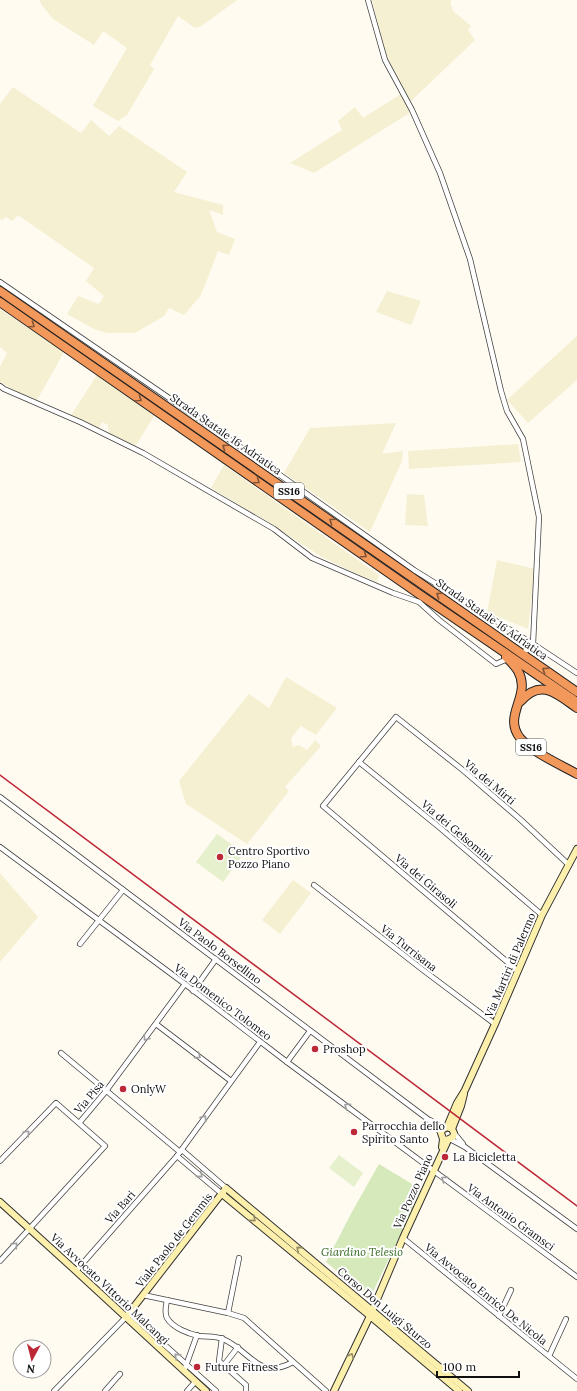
<svg xmlns="http://www.w3.org/2000/svg" width="577" height="1391" viewBox="0 0 577 1391" font-family="Lora,serif">
  <style>
    .farmland { fill: #f5f0d1 }
    .green { fill: #d5e9ba }
    .pitch { fill: #e6f0cc }
    .lines { fill: none; stroke-linecap: round; stroke-linejoin: round }
    .street-casing { stroke: #424242; stroke-width: 6 }
    .secondary-casing { stroke: #313131; stroke-width: 8 }
    .highway-casing { stroke: #202020; stroke-width: 10 }
    .street { stroke: #fff; stroke-width: 4.5 }
    .secondary { stroke: #fdf0ad; stroke-width: 6 }
    .highway { stroke: #f2985b; stroke-width: 8 }
    .rail { stroke: #bd2837; stroke-width: 1.5 }
    .oneway { stroke: #805435 }
    .oneway2 { stroke: #9f9f9f }
    .oneway3 { stroke: #928b66 }
    .poi-dot { fill: #bd2837; stroke: #fff; stroke-width: 1.5 }
    .labels { text-anchor: middle; stroke-width: 4; stroke-linejoin: round; paint-order: stroke }
    .shield { fill: #fff; stroke: #575757; stroke-width: 1 }
    .shield-label { font-size: 10px; font-weight: bold; fill: #0f0f0f }
    .street-label { font-size: 11px; fill: #0f0f0f; stroke: #fff }
    .poi-label { font-size: 11px; fill: #0f0f0f; stroke: #fff; text-anchor: start }
    .park-label { font-size: 11px; font-style: italic; fill: #32661f; stroke: #fff }
  </style>
  <rect width="100%" height="100%" fill="#fffbf1"/>
  <g class="farmland">
    <path d="M 40,0 L 237,0 L 200,27 L 195,28 L 178,16 L 150,65 L 154,69 L 127,115 L 118,121 L 93,106 L 127,48 L 103,31 L 94,45 L 53,19 L 41,4 Z"/>
    <path d="M 372,0 L 452,0 L 450,2 L 453,11 L 471,26 L 468,30 L 475,40 L 410,102 L 387,60 Z"/>
    <path d="M 13,87 L 81,133 L 91,120 L 109,136 L 119,126 L 187,172 L 174,192 L 223,205 L 223,215 L 209,210 L 217,232 L 235,239 L 229,255 L 218,251 L 201,295 L 184,315 L 169,308 L 164,316 L 135,333 L 107,333 L 94,329 L 67,314 L 78,296 L 99,304 L 104,296 L 86,281 L 94,268 L 18,215 L 12,221 L 6,217 L 2,220 L 0,219 L 0,104 Z"/>
    <path d="M 401,94 L 411,112 L 314,173 L 290,163 L 342,130 L 338,121 L 355,107 L 363,118 Z"/>
    <path d="M 387,291 L 421,301 L 411,325 L 376,312 Z"/>
    <path d="M 0,309 L 64,352 L 36,402 L 0,382 L 0,367 L 7,353 L 0,347 Z"/>
    <path d="M 577,336 L 577,380 L 528,423 L 507,400 Z"/>
    <path d="M 97,375 L 154,416 L 135,447 L 108,435 L 110,432 L 108,429 L 108,425 L 102,422 L 98,430 L 70,417 Z"/>
    <path d="M 396,423 L 382,454 L 403,451 L 402,461 L 370,532 L 284,473 L 310,428 Z"/>
    <path d="M 518,444 L 521,462 L 409,469 L 408,451 Z"/>
    <path d="M 224,465 L 379,575 L 377,582 L 353,572 L 322,557 L 266,521 L 211,488 Z"/>
    <path d="M 407,494 L 424,495 L 428,526 L 405,525 Z"/>
    <path d="M 497,560 L 535,569 L 528,629 L 487,612 Z"/>
    <path d="M 286,677 L 337,708 L 316,735 L 301,726 L 291,738 L 293,747 L 299,745 L 307,750 L 315,740 L 321,746 L 285,787 L 289,791 L 247,844 L 186,804 L 179,781 L 249,694 L 269,708 Z"/>
    <path d="M 0,873 L 38,917 L 0,962 Z"/>
    <path d="M 293,880 L 311,893 L 280,934 L 262,920 Z"/>
  </g>
  <path class="green" d="M 379,1164 L 422,1190 L 370,1298 L 326,1262 L 353,1210 Z"/>
  <g class="pitch">
    <path d="M 217,834 L 244,853 L 223,882 L 196,862 Z"/>
    <path d="M 339,1155 L 363,1173 L 354,1187 L 329,1168 Z"/>
  </g>
  <g class="lines">
    <defs>
      <g id="street">
        <path d="M 368,0 L 385,60 L 412,110 L 440,173 L 470,259 L 501,391 L 507,411 L 523,439 L 539,517 L 533,644"/>
        <path d="M 0,282 L 239,446 L 414,570 L 533,644 L 577,673"/>
        <path d="M 0,386 L 4,389 L 80,422 L 143,453 L 274,529 L 312,558 L 393,593 L 419,602 L 439,620 L 496,664 L 505,660"/>
        <path d="M 525,651 L 536,646"/>
        <path d="M 359,762 L 439,827 L 542,915"/>
        <path d="M 0,797 L 429,1120 L 441,1133"/>
        <path d="M 0,847 L 185,984 L 287,1062 L 577,1277"/>
        <path d="M 314,885 L 423,970 L 495,1024"/>
        <path d="M 80,944 L 123,890"/>
        <path d="M 518,971 L 323,806 L 396,717 L 464,771 L 521,820 L 569,865"/>
        <path d="M 193,991 L 216,959"/>
        <path d="M 156,1024 L 231,1081"/>
        <path d="M 61,1053 L 180,1152"/>
        <path d="M 287,1062 L 310,1031"/>
        <path d="M 430,1120 L 444,1128"/>
        <path d="M 80,1122 L 106,1091 L 185,984"/>
        <path d="M 454,1133 L 463,1144"/>
        <path d="M 450,1139 L 465,1147 L 577,1229"/>
        <path d="M 182,1150 L 226,1188"/>
        <path d="M 177,1156 L 222,1194"/>
        <path d="M 0,1161 L 56,1103 L 105,1146 L 0,1261"/>
        <path d="M 403,1238 L 577,1379"/>
        <path d="M 76,1271 L 177,1156 L 260,1042"/>
        <path d="M 143,1295 L 228,1313 L 244,1318 L 326,1391"/>
        <path d="M 167,1300 C 166,1306 164,1313 167,1318 C 173,1328 189,1334 199,1336 C 207,1337 216,1336 223,1339 C 251,1351 258,1381 293,1362"/>
        <path d="M 129,1313 L 216,1391"/>
        <path d="M 228,1313 L 239,1258"/>
        <path d="M 499,1316 L 511,1290"/>
        <path d="M 222,1338 L 219,1361 L 246,1385 L 246,1391"/>
        <path d="M 549,1356 L 566,1319"/>
        <path d="M 224,1365 L 238,1347"/>
        <path d="M 184,1371 L 197,1335"/>
        <path d="M 54,1391 L 126,1317"/>
        <path d="M 105,1391 L 120,1374"/>
        <path d="M 187,1391 L 195,1382"/>
      </g>
      <g id="secondary">
        <path d="M 447,1127 L 457,1103 L 465,1090 L 495,1024 L 542,915 L 577,849"/>
        <path d="M 452,1129 L 461,1106 L 464,1094"/>
        <path d="M 442,1147 L 443,1139 L 441,1133 L 442,1130 L 447,1127 L 452,1129 L 454,1133 L 453,1137 L 447,1140 L 443,1139"/>
        <path d="M 222,1194 L 370,1316 L 459,1391"/>
        <path d="M 0,1202 L 76,1271 L 206,1391"/>
        <path d="M 126,1317 L 226,1188 L 468,1391"/>
        <path d="M 334,1391 L 370,1316 L 403,1238 L 448,1140"/>
      </g>
      <g id="highway">
        <path d="M 0,291 L 577,692"/>
        <path d="M 0,302 L 419,594 L 577,702"/>
        <path d="M 506,657 C 510,661 515,666 518,671 C 532,696 502,715 520,738 C 532,752 561,765 577,774"/>
        <path d="M 521,701 C 541,678 557,694 577,708"/>
      </g>
    </defs>
    <use href="#street" class="street-casing"/>
    <use href="#secondary" class="secondary-casing"/>
    <use href="#highway" class="highway-casing"/>
    <use href="#street" class="street"/>
    <use href="#secondary" class="secondary"/>
    <use href="#highway" class="highway"/>
    <path class="rail" d="M 0,775 L 577,1206"/>
  </g>
  <defs><path id="oneway-chevron" d="M-2-3.5L2.5 0L-2 3.5" fill="none" stroke-width="1.6" stroke-linecap="round" stroke-linejoin="round"/></defs>
  <g class="oneway">
    <use href="#oneway-chevron" transform="translate(32 325) rotate(35)"/>
    <use href="#oneway-chevron" transform="translate(139 399) rotate(35)"/>
    <use href="#oneway-chevron" transform="translate(225 447) rotate(-145)"/>
    <use href="#oneway-chevron" transform="translate(257 481) rotate(35)"/>
    <use href="#oneway-chevron" transform="translate(332 521) rotate(-145)"/>
    <use href="#oneway-chevron" transform="translate(364 555) rotate(35)"/>
    <use href="#oneway-chevron" transform="translate(439 595) rotate(-145)"/>
    <use href="#oneway-chevron" transform="translate(545 670) rotate(-145)"/>
  </g>
  <g class="oneway2">
    <use href="#oneway-chevron" transform="translate(146 1038) rotate(127)"/>
    <use href="#oneway-chevron" transform="translate(198 1056) rotate(37)"/>
    <use href="#oneway-chevron" transform="translate(347 1106) rotate(-144)"/>
    <use href="#oneway-chevron" transform="translate(204 1118) rotate(-54)"/>
    <use href="#oneway-chevron" transform="translate(27 1133) rotate(-46)"/>
    <use href="#oneway-chevron" transform="translate(200 1175) rotate(40)"/>
    <use href="#oneway-chevron" transform="translate(444 1179) rotate(-144)"/>
    <use href="#oneway-chevron" transform="translate(15 1245) rotate(-47)"/>
    <use href="#oneway-chevron" transform="translate(177 1356) rotate(-138)"/>
  </g>
  <g class="oneway3">
    <use href="#oneway-chevron" transform="translate(253 1219) rotate(40)"/>
    <use href="#oneway-chevron" transform="translate(299 1249) rotate(-140)"/>
    <use href="#oneway-chevron" transform="translate(351 1356) rotate(-64)"/>
  </g>
  <g class="poi-dot">
    <circle cx="220" cy="857" r="4"/>
    <circle cx="315" cy="1049" r="4"/>
    <circle cx="123" cy="1089" r="4"/>
    <circle cx="354" cy="1132" r="4"/>
    <circle cx="445" cy="1157" r="4"/>
    <circle cx="197" cy="1367" r="4"/>
  </g>
  <g class="labels">
    <g class="shield">
      <rect x="274" y="483" width="30" height="16" rx="3"/>
      <rect x="516" y="739" width="30" height="16" rx="3"/>
    </g>
    <g class="shield-label">
      <text x="289" y="495">SS16</text>
      <text x="531" y="751">SS16</text>
    </g>
    <g class="street-label">
      <text transform="translate(226 434) rotate(35)" y="4">Strada Statale 16 Adriatica</text>
      <text transform="translate(492 619) rotate(35)" y="4">Strada Statale 16 Adriatica</text>
      <text transform="translate(490 782) rotate(40)" y="4">Via dei Mirti</text>
      <text transform="translate(457 831) rotate(40)" y="4">Via dei Gelsomini</text>
      <text transform="translate(426 881) rotate(40)" y="4">Via dei Girasoli</text>
      <text transform="translate(409 948) rotate(38)" y="4">Via Turrisana</text>
      <text transform="translate(220 951) rotate(37)" y="4">Via Paolo Borsellino</text>
      <text transform="translate(510 965) rotate(-67)" y="4">Via Martiri di Palermo</text>
      <text transform="translate(223 1002) rotate(37)" y="4">Via Domenico Tolomeo</text>
      <text transform="translate(89 1097) rotate(-50)" y="4">Via Pisa</text>
      <text transform="translate(413 1191) rotate(-66)" y="4">Via Pozzo Piano</text>
      <text transform="translate(120 1207) rotate(-49)" y="4">Via Bari</text>
      <text transform="translate(511 1217) rotate(36)" y="4">Via Antonio Gramsci</text>
      <text transform="translate(174 1240) rotate(-52)" y="4">Viale Paolo de Gemmis</text>
      <text transform="translate(110 1289) rotate(43)" y="4">Via Avvocato Vittorio Malcangi</text>
      <text transform="translate(486 1294) rotate(39)" y="4">Via Avvocato Enrico De Nicola</text>
      <text transform="translate(385 1308) rotate(40)" y="4">Corso Don Luigi Sturzo</text>
    </g>
    <g class="poi-label">
      <text x="228" y="855">Centro Sportivo<tspan x="228" dy="13">Pozzo Piano</tspan></text>
      <text x="323" y="1053">Proshop</text>
      <text x="131" y="1093">OnlyW</text>
      <text x="362" y="1130">Parrocchia dello<tspan x="362" dy="13">Spirito Santo</tspan></text>
      <text x="453" y="1161">La Bicicletta</text>
      <text x="205" y="1371">Future Fitness</text>
    </g>
    <g class="park-label">
      <text x="362" y="1256">Giardino Telesio</text>
    </g>
  </g>
  <g transform="translate(32 1359) rotate(187)"><circle r="19" fill="#ffffff" stroke="#9f9f9f"/>
  <path d="M0-3L7 15L0 10L-7 15Z" fill="#bd2837"/>
  <text y="-6" font-size="11" font-weight="bold" text-anchor="middle" fill="#0f0f0f">N</text>
  </g>
  <path d="M437 1371v6h82v-6" fill="none" stroke="#0f0f0f" stroke-width="2"/>
  <text x="443" y="1371" font-size="12" fill="#0f0f0f" stroke="#ffffff" stroke-width="3" paint-order="stroke">100 m</text>
</svg>
